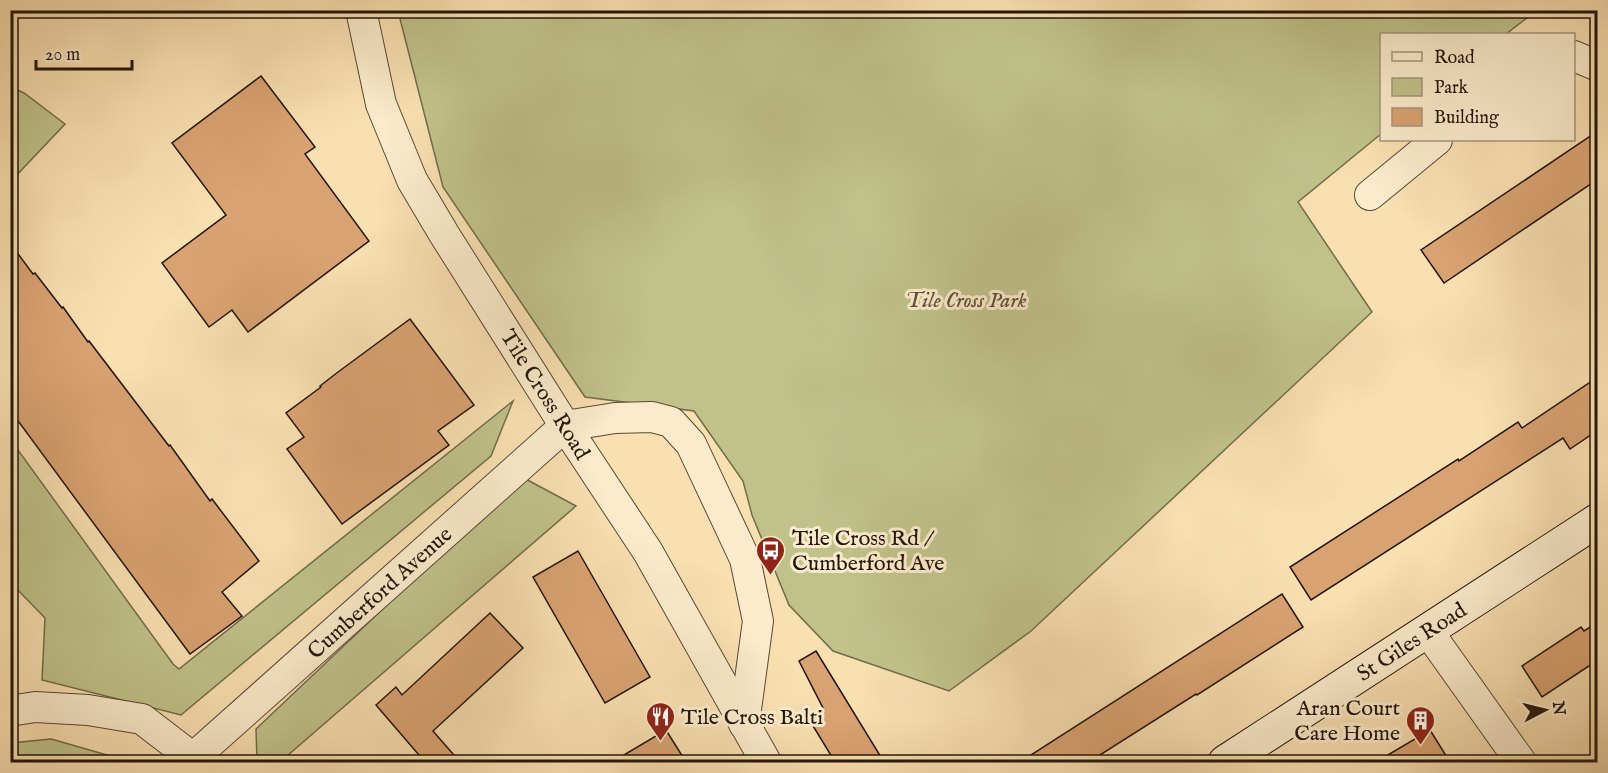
<svg xmlns="http://www.w3.org/2000/svg" width="1608" height="773" viewBox="0 0 1608 773" font-family="'IM FELL English',serif">
  <style>
    .green { fill: #c0c28a; stroke: #726c4b; stroke-width: 1.5 }
    .building { fill: #d9a272; stroke: #23150c; stroke-width: 1.5 }
    .lines { fill: none; stroke-linecap: round; stroke-linejoin: round }
    .street-casing { stroke: #584835; stroke-width: 32 }
    .secondary-casing { stroke: #23150c; stroke-width: 35 }
    .street { stroke: #fbebcc; stroke-width: 30 }
    .secondary { stroke: #fbebcc; stroke-width: 33 }
    .labels { text-anchor: middle; stroke-width: 6; stroke-linejoin: round; paint-order: stroke }
    .park-label { font-size: 22px; font-style: italic; fill: #5a5238; stroke: #fbebcc }
    .street-label { font-size: 22px; fill: #23150c; stroke: #fbebcc }
    .poi-label { font-size: 22px; fill: #23150c; stroke: #fbebcc; text-anchor: start }
  </style>
  <rect width="100%" height="100%" fill="#f9e0b1"/>
  <filter id="stains"><feTurbulence type="fractalNoise" baseFrequency=".00333" numOctaves="4"/><feColorMatrix values="0 0 0 0 .2 0 0 0 0 .09 0 0 0 0 .02 0 0 0 .5 -.17"/></filter>
  <radialGradient id="worn" r=".72"><stop offset=".6" stop-color="#630" stop-opacity="0"/><stop offset="1" stop-color="#630" stop-opacity=".3"/></radialGradient>
  <g class="green">
    <path d="M 398,11 L 1536,11 L 1506,34 L 1382,34 L 1381,134 L 1298,202 L 1372,312 L 1031,631 L 949,691 L 833,651 L 789,605 L 752,515 L 743,481 L 694,411 L 585,397 L 443,187 Z"/>
    <path d="M 11,87 L 24,93 L 65,124 L 11,181 Z"/>
    <path d="M 513,401 L 491,456 L 181,715 L 42,680 L 45,618 L 11,583 L 10,439 L 173,664 L 179,669 Z"/>
    <path d="M 522,477 L 576,506 L 280,762 L 257,762 L 256,729 Z"/>
    <path d="M 51,739 L 128,761 L 130,762 L 11,762 L 11,743 Z"/>
  </g>
  <g class="building">
    <path d="M 261,76 L 315,147 L 305,154 L 369,241 L 248,332 L 232,310 L 209,327 L 162,263 L 226,215 L 172,143 Z"/>
    <path d="M 1598,131 L 1598,179 L 1444,283 L 1421,250 Z"/>
    <path d="M 10,243 L 33,274 L 35,273 L 62,308 L 63,307 L 88,342 L 89,341 L 169,446 L 170,445 L 210,501 L 212,499 L 259,561 L 222,592 L 242,616 L 190,654 L 10,410 Z"/>
    <path d="M 410,319 L 474,405 L 438,431 L 449,445 L 342,524 L 287,449 L 304,437 L 286,413 L 321,387 L 320,386 L 338,372 Z"/>
    <path d="M 1598,377 L 1598,430 L 1570,449 L 1563,438 L 1311,600 L 1290,567 L 1458,459 L 1459,461 L 1518,422 L 1522,428 Z"/>
    <path d="M 578,551 L 650,677 L 605,703 L 533,577 Z"/>
    <path d="M 1282,594 L 1303,627 L 1197,695 L 1196,694 L 1089,762 L 1020,762 Z"/>
    <path d="M 490,613 L 523,648 L 433,731 L 460,762 L 425,762 L 376,705 L 396,687 L 402,695 Z"/>
    <path d="M 1598,622 L 1598,660 L 1542,697 L 1522,666 L 1581,627 L 1584,631 Z"/>
    <path d="M 816,651 L 884,762 L 835,762 L 807,716 L 823,708 L 799,661 Z"/>
    <path d="M 666,730 L 686,762 L 612,762 Z"/>
    <path d="M 1430,730 L 1450,762 L 1376,762 Z"/>
  </g>
  <g class="lines">
    <defs>
      <g id="street">
        <path d="M 361,10 L 381,104 L 412,180 L 444,234 L 565,426 L 648,552 L 766,762"/>
        <path d="M 1574,56 L 1598,66"/>
        <path d="M 1370,195 L 1437,140"/>
        <path d="M 565,426 L 615,418 L 652,417 L 671,422 L 691,444 L 745,559 L 758,621 L 744,724"/>
        <path d="M 1427,630 L 1521,762"/>
        <path d="M 10,711 L 35,707 L 88,710 L 142,719 L 198,762"/>
        <path d="M 193,758 L 565,426"/>
      </g>
      <path id="secondary" d="M 1225,762 L 1598,520"/>
    </defs>
    <use href="#street" class="street-casing"/>
    <use href="#secondary" class="secondary-casing"/>
    <use href="#street" class="street"/>
    <use href="#secondary" class="secondary"/>
  </g>
  <defs>
    <symbol id="bus-pin" viewBox="-11 -11 22 30"><path d="M0 17L-7.5 6A9.5 9.5 0 1 1 7.5 6Z" fill="#8f2418" stroke="#fbebcc"/><path d="M-5-6H5V4H4V6H2V4H-2V6H-4V4H-5ZM-3.5-4V0h7V-4ZM-3.5 1.2v1.5H-2V1.2ZM2 1.2v1.5H3.5V1.2Z" fill="#fff"/></symbol>
    <symbol id="restaurant-pin" viewBox="-11 -11 22 30"><path d="M0 17L-7.5 6A9.5 9.5 0 1 1 7.5 6Z" fill="#8f2418" stroke="#fbebcc"/><path d="M-5-6h1v4h1v-4h1v4h1v-4h1v5L-1.5 .5V6h-2V.5L-5-1ZM5-6V6H3V1.5H1.5Q1.5-4 5-6Z" fill="#fff"/></symbol>
    <symbol id="building-pin" viewBox="-11 -11 22 30"><path d="M0 17L-7.5 6A9.5 9.5 0 1 1 7.5 6Z" fill="#8f2418" stroke="#fbebcc"/><path d="M-4-6H4V6H1V3H-1V6H-4ZM-2.5-4.3h1.7v1.8h-1.7ZM.8-4.3h1.7v1.8H.8ZM-2.5-1h1.7V.8h-1.7ZM.8-1h1.7V.8H.8Z" fill="#fff"/></symbol>
  </defs>
  <g fill-rule="evenodd">
    <use href="#bus-pin" x="754" y="534" width="33" height="45"/>
    <use href="#restaurant-pin" x="644" y="700" width="33" height="45"/>
    <use href="#building-pin" x="1404" y="704" width="33" height="45"/>
  </g>
  <g class="labels">
    <g class="park-label">
      <text x="966" y="307">Tile Cross Park</text>
    </g>
    <g class="street-label">
      <text transform="translate(546 394) rotate(58)" y="8">Tile Cross Road</text>
      <text transform="translate(379 592) rotate(-42)" y="8">Cumberford Avenue</text>
      <text transform="translate(1411 641) rotate(-33)" y="8">St Giles Road</text>
    </g>
    <g class="poi-label">
      <text x="792" y="545">Tile Cross Rd /<tspan x="792" dy="25">Cumberford Ave</tspan></text>
      <text x="1400" y="715" text-anchor="end">Aran Court<tspan x="1400" dy="25">Care Home</tspan></text>
      <text x="681" y="724">Tile Cross Balti</text>
    </g>
  </g>
  <rect width="1608" height="773" fill="none" stroke="#f9e0b1" stroke-width="36"/>
  <rect x="12" y="12" width="1584" height="749" fill="none" stroke="#23150c" stroke-width="3"/>
  <rect x="18" y="18" width="1572" height="737" fill="none" stroke="#23150c" stroke-width="1.5"/>
  <rect x="1380" y="33" width="195" height="108" fill="#fbebcc" stroke="#a5957f" stroke-width="1.5"/>
  <rect x="1392" y="52" width="30" height="9" fill="#fbebcc" stroke="#a5957f" stroke-width="1.5"/>
  <text x="1434" y="63" font-size="18" fill="#23150c">Road</text>
  <rect x="1392" y="78" width="30" height="18" fill="#c0c28a" stroke="#a5957f" stroke-width="1.5"/>
  <text x="1434" y="93" font-size="18" fill="#23150c">Park</text>
  <rect x="1392" y="108" width="30" height="18" fill="#d9a272" stroke="#a5957f" stroke-width="1.5"/>
  <text x="1434" y="123" font-size="18" fill="#23150c">Building</text>
  <g transform="translate(1545 710) rotate(83)" stroke="#fbebcc" stroke-width="4.5" paint-order="stroke">
  <path d="M0-4.5L10 22L0 15L-10 22Z" fill="#23150c"/>
  <text y="-9" font-size="16" font-weight="bold" text-anchor="middle" fill="#23150c">N</text>
  </g>
  <path d="M36 60v9h96v-9" fill="none" stroke="#23150c" stroke-width="3"/>
  <text x="45" y="60" font-size="18" fill="#23150c" stroke="#fbebcc" stroke-width="4.5" paint-order="stroke">20 m</text>
  <rect width="100%" height="100%" filter="url(#stains)"/>
  <rect width="100%" height="100%" fill="url(#worn)"/>
</svg>
